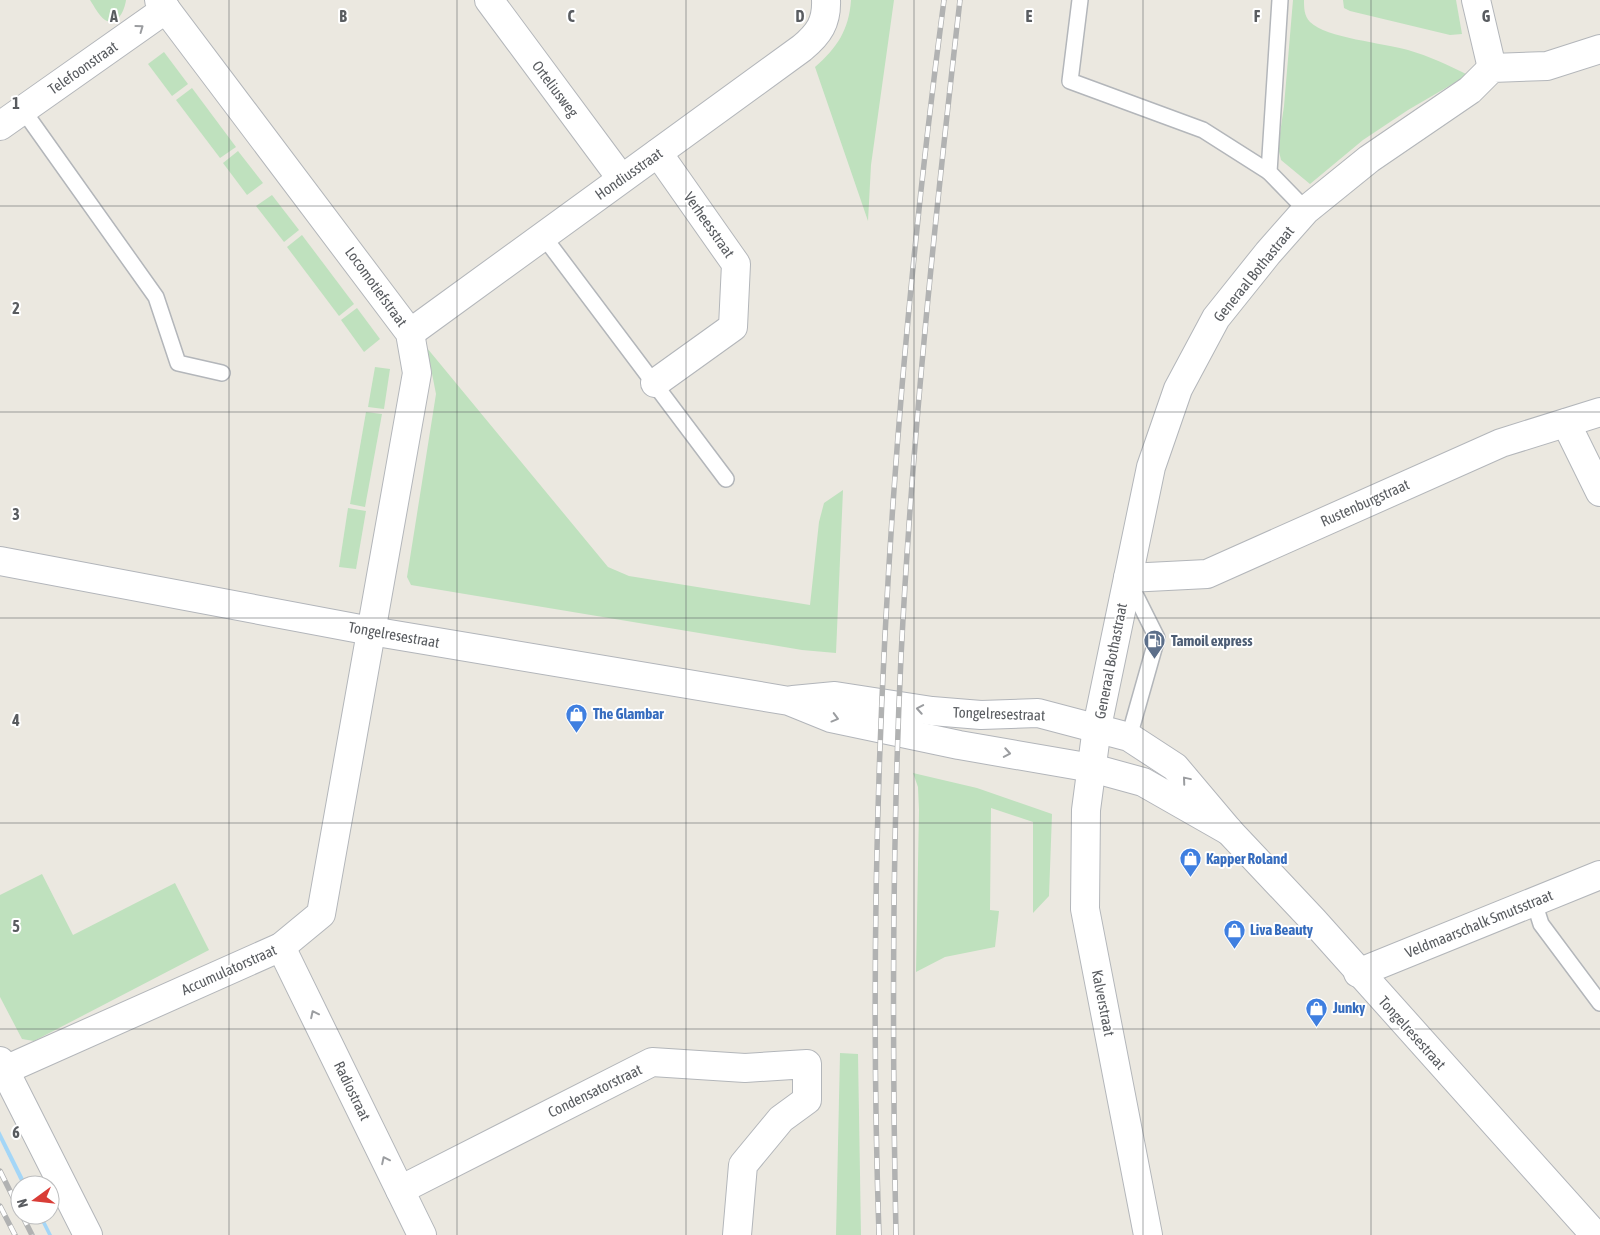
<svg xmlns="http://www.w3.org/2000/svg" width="1600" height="1235" viewBox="0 0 1600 1235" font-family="'Asap Condensed',sans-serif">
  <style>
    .green { fill: #bfe1be }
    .water { fill: #a4d6f7 }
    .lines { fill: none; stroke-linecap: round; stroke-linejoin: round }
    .service-casing { stroke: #b3b6ba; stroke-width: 18 }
    .minor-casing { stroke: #b3b6ba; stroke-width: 30 }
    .tertiary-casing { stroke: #b3b6ba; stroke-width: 30 }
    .secondary-casing { stroke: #b2b5ba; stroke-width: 30 }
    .service { stroke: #fff; stroke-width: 15 }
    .minor { stroke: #fff; stroke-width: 28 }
    .tertiary { stroke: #fff; stroke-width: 28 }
    .secondary { stroke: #fff; stroke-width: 28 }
    .rail-casing { stroke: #b1b2b2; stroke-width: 5.5 }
    .rail { stroke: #fff; stroke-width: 4; stroke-dasharray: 11; stroke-linecap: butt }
    .oneway { stroke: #9b9da0 }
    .grid { fill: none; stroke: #595c60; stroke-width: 1; stroke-opacity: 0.55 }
    .labels { text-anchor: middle; stroke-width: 4; stroke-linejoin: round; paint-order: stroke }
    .street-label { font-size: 15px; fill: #595c60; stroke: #fff }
    .service-label { font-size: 15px; font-weight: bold; fill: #4e5e75; stroke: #fff; text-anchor: start }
    .shop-label { font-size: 15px; font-weight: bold; fill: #366cbe; stroke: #fff; text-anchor: start }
    .grid-label { font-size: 16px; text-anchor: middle; font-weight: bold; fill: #595c60; stroke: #fff; stroke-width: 4; stroke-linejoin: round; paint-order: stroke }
  </style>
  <rect width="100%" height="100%" fill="#ebe8e0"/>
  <g class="green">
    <path d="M 90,0 L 126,0 C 125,9 118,27 105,20 C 99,16 94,6 90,0 Z"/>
    <path d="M 851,0 L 894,0 L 871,165 L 868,221 L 815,67 C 837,48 849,30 851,0 Z"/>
    <path d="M 1293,0 L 1304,0 C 1304,7 1304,16 1310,22 C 1326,38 1384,43 1408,50 C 1429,56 1448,65 1468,75 L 1408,110 L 1363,140 L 1310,184 L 1281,160 L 1278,147 L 1284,106 Z"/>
    <path d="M 1343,0 L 1456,0 L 1462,34 L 1450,35 L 1350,11 L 1344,8 Z"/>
    <path d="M 164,52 L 188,84 L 172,96 L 148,64 Z"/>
    <path d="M 192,88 L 236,147 L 220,158 L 176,100 Z"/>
    <path d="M 238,151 L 263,183 L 247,195 L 223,163 Z"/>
    <path d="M 272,195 L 299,230 L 284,242 L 256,206 Z"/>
    <path d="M 302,235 L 354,304 L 339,316 L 287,247 Z"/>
    <path d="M 357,308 L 380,339 L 364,352 L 341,320 Z"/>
    <path d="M 427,348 L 608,567 L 629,576 L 810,605 L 819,522 L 824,503 L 843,490 L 836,653 L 802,650 L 411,585 L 407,577 L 436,394 Z"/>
    <path d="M 375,367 L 390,369 L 384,409 L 368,407 Z"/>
    <path d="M 366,412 L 382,414 L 365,507 L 350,504 Z"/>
    <path d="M 348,508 L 366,511 L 356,569 L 339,567 Z"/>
    <path d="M 913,773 L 977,788 L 1052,814 L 1049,896 L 1033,913 L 1033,822 L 991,808 L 990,910 L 999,911 L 995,947 L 945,957 L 916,972 L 919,810 L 918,787 Z"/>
    <path d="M 42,874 L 73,935 L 175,883 L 209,950 L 34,1041 L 22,1039 L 0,997 L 0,895 Z"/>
    <path d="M 840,1053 L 858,1054 L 861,1235 L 836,1235 Z"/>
  </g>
  <g class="water">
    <path d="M 0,1131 L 27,1185 L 22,1185 L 0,1140 Z"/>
    <path d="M 38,1215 L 42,1215 L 52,1235 L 48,1235 Z"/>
  </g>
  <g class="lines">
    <defs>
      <g id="service">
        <path d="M 1080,0 L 1070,81 L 1203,130 L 1269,172"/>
        <path d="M 1280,0 L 1269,172 L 1306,210"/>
        <path d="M 23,110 L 156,297 L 178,363 L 222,373"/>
        <path d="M 544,237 L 726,479"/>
        <path d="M 1129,737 L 1157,638 L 1129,582"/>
        <path d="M 1534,902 L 1541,924 L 1600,1003"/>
      </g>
      <g id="minor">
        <path d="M 489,0 L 621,178"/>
        <path d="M 1476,0 L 1492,68"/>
        <path d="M 0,126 L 166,9"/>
        <path d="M 410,333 L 802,48 C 819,34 827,22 826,0"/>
        <path d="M 655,383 L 733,327 L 736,264 L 658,153"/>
        <path d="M 1566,423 L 1600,492"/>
        <path d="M 1128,578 L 1207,574 L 1501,443 L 1600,412"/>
        <path d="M 281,947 L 422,1235"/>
        <path d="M 1358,973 L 1600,875"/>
        <path d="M 0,1061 L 88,1235"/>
        <path d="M 5,1070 L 281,947 L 321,914 L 417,373 L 410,333 L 159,0"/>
        <path d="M 400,1190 L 652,1062 L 745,1068 L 807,1064 L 807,1100 L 781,1119 L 743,1165 L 737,1235"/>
      </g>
      <path id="tertiary" d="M 1148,1235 L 1085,909 L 1086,810 L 1097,727 L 1151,467 L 1178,389 L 1216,318 L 1268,253 L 1306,210 L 1369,159 L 1470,90 L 1492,68 L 1547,66 L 1600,49"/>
      <g id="secondary">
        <path d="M 0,561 L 371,631 L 789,701 L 831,718 L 959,745 L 1092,768 L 1143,782 L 1229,831"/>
        <path d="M 793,700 L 835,696 L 932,711 L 981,715 L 1038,713 L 1129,737 L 1175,767 L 1229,831 L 1313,920 L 1595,1235"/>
      </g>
    </defs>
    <use href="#service" class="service-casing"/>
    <use href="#minor" class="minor-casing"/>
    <use href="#tertiary" class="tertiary-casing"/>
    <use href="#secondary" class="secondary-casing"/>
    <use href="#service" class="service"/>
    <use href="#minor" class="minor"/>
    <use href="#tertiary" class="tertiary"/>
    <use href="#secondary" class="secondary"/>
    <defs>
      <g id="rail">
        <path d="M 0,1171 L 20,1211"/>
        <path d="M 0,1206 L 15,1235"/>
        <path d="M 22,1215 L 32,1235"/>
        <path d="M 879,1235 C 865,823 890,409 944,0"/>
        <path d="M 896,1235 C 892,1042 892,849 901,657 C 912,437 935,218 960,0"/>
      </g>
    </defs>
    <use href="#rail" class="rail-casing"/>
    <use href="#rail" class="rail"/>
  </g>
  <defs><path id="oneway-chevron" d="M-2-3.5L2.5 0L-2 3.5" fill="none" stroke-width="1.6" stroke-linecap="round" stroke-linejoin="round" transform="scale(1.25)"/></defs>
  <g class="oneway">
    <use href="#oneway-chevron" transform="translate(140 28) rotate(-36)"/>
    <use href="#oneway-chevron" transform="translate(920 709) rotate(-170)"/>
    <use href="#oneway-chevron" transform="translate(835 718) rotate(15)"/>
    <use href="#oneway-chevron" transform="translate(1007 753) rotate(10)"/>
    <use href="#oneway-chevron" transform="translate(1186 780) rotate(-130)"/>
    <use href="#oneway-chevron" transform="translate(314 1014) rotate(-116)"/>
    <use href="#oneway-chevron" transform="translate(385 1160) rotate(-116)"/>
  </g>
  <path class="grid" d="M 229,0 L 229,1235M 457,0 L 457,1235M 686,0 L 686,1235M 914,0 L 914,1235M 1143,0 L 1143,1235M 1371,0 L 1371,1235M 0,206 L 1600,206M 0,412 L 1600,412M 0,618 L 1600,618M 0,823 L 1600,823M 0,1029 L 1600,1029"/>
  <defs>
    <symbol id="fuel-pin" viewBox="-11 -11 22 30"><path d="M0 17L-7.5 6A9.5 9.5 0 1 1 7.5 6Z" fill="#5c6f8a" stroke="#fff"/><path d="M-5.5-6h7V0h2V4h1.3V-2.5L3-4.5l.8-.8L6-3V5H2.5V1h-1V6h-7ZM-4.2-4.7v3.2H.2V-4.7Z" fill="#fff"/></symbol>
    <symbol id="shop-pin" viewBox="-11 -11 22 30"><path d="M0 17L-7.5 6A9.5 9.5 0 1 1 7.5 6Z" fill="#3f7fe0" stroke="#fff"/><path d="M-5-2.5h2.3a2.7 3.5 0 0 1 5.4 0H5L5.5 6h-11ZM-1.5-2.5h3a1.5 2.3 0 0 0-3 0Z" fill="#fff"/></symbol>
  </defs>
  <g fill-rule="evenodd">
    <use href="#fuel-pin" x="1142" y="628" width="25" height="34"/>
    <use href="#shop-pin" x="564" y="702" width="25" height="34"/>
    <use href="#shop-pin" x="1178" y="846" width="25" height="34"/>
    <use href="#shop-pin" x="1222" y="918" width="25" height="34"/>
    <use href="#shop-pin" x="1304" y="996" width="25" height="34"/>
  </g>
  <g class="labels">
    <g class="street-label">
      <text transform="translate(83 68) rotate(-35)" y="5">Telefoonstraat</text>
      <text transform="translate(555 89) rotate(53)" y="5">Orteliusweg</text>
      <text transform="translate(629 174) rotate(-35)" y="5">Hondiusstraat</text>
      <text transform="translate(709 225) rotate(55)" y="5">Verheesstraat</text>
      <text transform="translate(1254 274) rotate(-51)" y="5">Generaal Bothastraat</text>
      <text transform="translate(376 287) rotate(54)" y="5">Locomotiefstraat</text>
      <text transform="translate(1365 503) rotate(-24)" y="5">Rustenburgstraat</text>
      <text transform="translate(394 635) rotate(10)" y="5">Tongelresestraat</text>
      <text transform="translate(1111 661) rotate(-79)" y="5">Generaal Bothastraat</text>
      <text transform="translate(999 714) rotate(2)" y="5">Tongelresestraat</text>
      <text transform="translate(1479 924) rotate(-22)" y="5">Veldmaarschalk Smutsstraat</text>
      <text transform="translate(229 970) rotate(-24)" y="5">Accumulatorstraat</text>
      <text transform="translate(1103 1003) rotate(79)" y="5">Kalverstraat</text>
      <text transform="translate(1412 1033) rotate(48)" y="5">Tongelresestraat</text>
      <text transform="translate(352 1091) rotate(64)" y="5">Radiostraat</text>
      <text transform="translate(595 1091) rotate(-26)" y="5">Condensatorstraat</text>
    </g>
    <g class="service-label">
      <text x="1171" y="646">Tamoil express</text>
    </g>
    <g class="shop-label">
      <text x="593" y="719">The Glambar</text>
      <text x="1206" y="864">Kapper Roland</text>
      <text x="1250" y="935">Liva Beauty</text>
      <text x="1333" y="1013">Junky</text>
    </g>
  </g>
  <g class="grid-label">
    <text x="114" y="22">A</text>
    <text x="343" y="22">B</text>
    <text x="571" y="22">C</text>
    <text x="800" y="22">D</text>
    <text x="1029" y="22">E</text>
    <text x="1257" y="22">F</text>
    <text x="1486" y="22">G</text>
    <text x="16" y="109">1</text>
    <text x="16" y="314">2</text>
    <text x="16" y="520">3</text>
    <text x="16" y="726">4</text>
    <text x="16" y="932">5</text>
    <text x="16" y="1138">6</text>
  </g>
  <g transform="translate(35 1200) rotate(255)"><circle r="24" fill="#ffffff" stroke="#bdbebf"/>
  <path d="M0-4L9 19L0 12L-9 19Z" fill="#d93d37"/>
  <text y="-8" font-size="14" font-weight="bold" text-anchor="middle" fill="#595c60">N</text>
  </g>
</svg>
